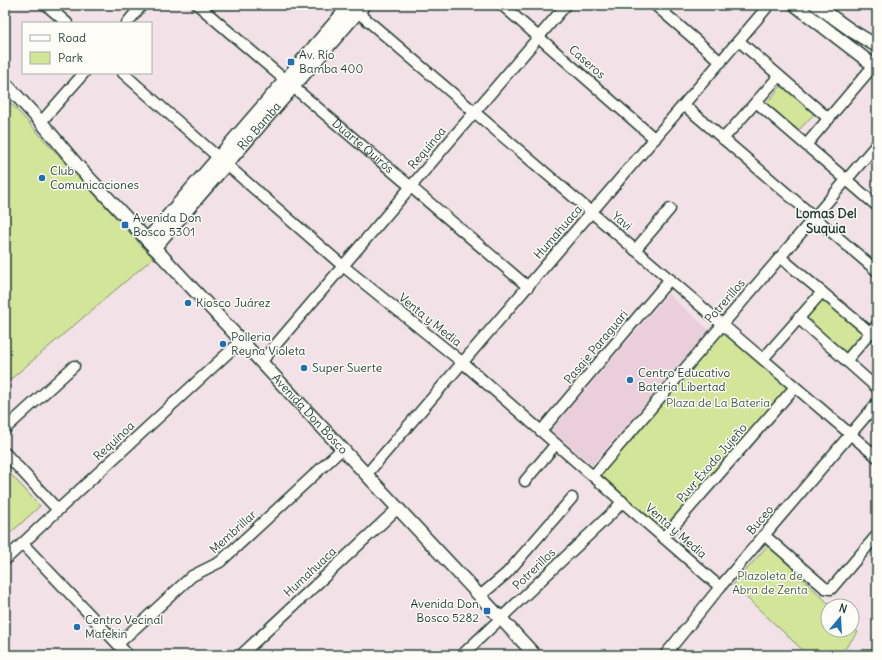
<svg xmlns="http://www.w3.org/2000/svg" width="882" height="660" viewBox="0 0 882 660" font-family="Delius,sans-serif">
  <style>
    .built { fill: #eaceda }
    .green { fill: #d2e599; stroke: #789166 }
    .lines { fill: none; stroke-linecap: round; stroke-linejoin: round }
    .minor-casing { stroke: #1f3d34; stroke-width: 13 }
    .major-casing { stroke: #1f3d34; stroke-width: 15 }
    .minor { stroke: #fdfcf7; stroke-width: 10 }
    .major { stroke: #fdfcf7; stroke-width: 12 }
    .poi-dot { fill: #1f6fb2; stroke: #fdfcf7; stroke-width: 1.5 }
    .labels { text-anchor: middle; stroke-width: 3; stroke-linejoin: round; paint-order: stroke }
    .poi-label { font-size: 12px; fill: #1f3d34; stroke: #fdfcf7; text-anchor: start }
    .street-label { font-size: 12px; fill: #1f3d34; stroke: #fdfcf7 }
    .park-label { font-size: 12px; fill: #435f48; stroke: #fdfcf7 }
    .neighbourhood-label { font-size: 13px; font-weight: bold; fill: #1f3d34; stroke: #fdfcf7 }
  </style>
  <rect width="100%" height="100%" fill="#f2e1e6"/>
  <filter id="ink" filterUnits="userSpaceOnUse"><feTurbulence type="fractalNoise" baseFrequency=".025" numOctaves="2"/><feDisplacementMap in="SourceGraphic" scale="8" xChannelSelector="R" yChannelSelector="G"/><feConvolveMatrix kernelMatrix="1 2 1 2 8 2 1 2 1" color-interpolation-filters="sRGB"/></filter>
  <g filter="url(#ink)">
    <path class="built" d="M 668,294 L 709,330 L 592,465 L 551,430 Z"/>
    <g class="green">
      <path d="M 782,85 L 815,113 L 798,131 L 766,104 Z"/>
      <path d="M 5,97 L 153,258 L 5,384 Z"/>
      <path d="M 823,297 L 863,332 L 844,353 L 805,319 Z"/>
      <path d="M 724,331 L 788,388 L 663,529 L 600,474 Z"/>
      <path d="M 5,468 L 40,506 L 5,538 Z"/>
      <path d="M 768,545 L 831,606 L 828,606 L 828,630 L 852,630 L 852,626 L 858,632 L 840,655 L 808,655 L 733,585 Z"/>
    </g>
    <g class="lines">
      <defs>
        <g id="minor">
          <path d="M 46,5 L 67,23"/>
          <path id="s1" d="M 198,5 C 307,100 418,192 528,287"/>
          <path d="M 502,5 L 655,139"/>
          <path d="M 655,5 L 721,62"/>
          <path d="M 353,8 L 877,457"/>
          <path d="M 127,23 L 142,5"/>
          <path d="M 739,41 L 829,119"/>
          <path d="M 123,73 L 219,158 L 343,266 L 463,363 L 720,587"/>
          <path d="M 756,102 L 877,206"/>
          <path d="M 684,105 L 877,271"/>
          <path d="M 41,122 L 84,73"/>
          <path d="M 723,139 L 779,76"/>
          <path d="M 806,145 L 874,65"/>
          <path d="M 635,250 L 670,209"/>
          <path d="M 780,257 L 871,333"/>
          <path d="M 798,318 L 877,388"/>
          <path d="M 763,359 L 822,292"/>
          <path d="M 846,361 L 877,325"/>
          <path d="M 261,362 L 566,5"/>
          <path d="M 5,429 L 74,366"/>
          <path d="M 541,431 L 670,279"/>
          <path d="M 5,453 L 58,510"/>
          <path d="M 366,475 L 769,5"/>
          <path d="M 593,476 L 877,144"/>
          <path d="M 525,481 L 556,444"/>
          <path d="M 764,535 L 825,588 L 831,589 L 877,535"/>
          <path d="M 664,537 L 795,387"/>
          <path d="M 23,544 L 128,655"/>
          <path d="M 5,560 L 58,510 L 241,341"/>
          <path d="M 480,596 L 507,573 L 572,498"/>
          <path d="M 118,644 L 192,576 L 220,562 L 342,449"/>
          <path d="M 241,655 L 398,508"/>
          <path d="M 462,655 L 615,510 L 622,501"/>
          <path d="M 665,655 L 720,587 L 877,403"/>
        </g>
        <g id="major">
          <path d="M 795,5 L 877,68"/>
          <path d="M 816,5 L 852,31 L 877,46"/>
          <path id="s2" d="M 5,83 L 41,122 L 78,166 L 535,655"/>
          <path d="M 147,240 L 350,5"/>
          <path id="s3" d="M 154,248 L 364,5"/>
        </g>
      </defs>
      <use href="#minor" class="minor-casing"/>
      <use href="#major" class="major-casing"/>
      <use href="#minor" class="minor"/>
      <use href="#major" class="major"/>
    </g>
  </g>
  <g class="poi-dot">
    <rect x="287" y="58" width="8" height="8" rx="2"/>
    <circle cx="42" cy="178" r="4"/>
    <rect x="121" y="221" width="8" height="8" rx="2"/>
    <circle cx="188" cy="303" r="4"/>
    <circle cx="223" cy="344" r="4"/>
    <circle cx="304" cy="368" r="4"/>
    <circle cx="630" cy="380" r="4"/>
    <rect x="483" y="607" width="8" height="8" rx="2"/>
    <circle cx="77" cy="627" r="4"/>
  </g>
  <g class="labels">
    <g class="poi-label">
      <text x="299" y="59">Av. Río<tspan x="299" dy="14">Bamba 400</tspan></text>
      <text x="50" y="175">Club<tspan x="50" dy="14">Comunicaciones</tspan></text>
      <text x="133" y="222">Avenida Don<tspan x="133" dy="14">Bosco 5301</tspan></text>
      <text x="196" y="307">Kiosco Juárez</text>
      <text x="231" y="341">Polleria<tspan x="231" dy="14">Reyna Violeta</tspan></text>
      <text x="312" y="372">Super Suerte</text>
      <text x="638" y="377">Centro Educativo<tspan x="638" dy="14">Batería Libertad</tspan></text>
      <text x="479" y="608" text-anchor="end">Avenida Don<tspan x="479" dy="14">Bosco 5282</tspan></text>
      <text x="85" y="624">Centro Vecinal<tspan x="85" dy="14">Mafekin</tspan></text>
    </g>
    <g class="street-label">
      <text transform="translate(587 62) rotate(41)" y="4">Caseros</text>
      <text dy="4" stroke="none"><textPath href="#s3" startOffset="161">Río Bamba</textPath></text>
      <text dy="4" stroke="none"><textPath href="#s1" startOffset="217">Duarte Quirós</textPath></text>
      <text transform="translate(427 148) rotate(-50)" y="4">Requínoa</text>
      <text transform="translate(622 221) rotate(40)" y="4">Yavi</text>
      <text transform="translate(558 232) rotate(-49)" y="4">Humahuaca</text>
      <text transform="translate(725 301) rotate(-49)" y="4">Potrerillos</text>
      <text transform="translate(430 320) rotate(39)" y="4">Venta y Media</text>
      <text transform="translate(596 347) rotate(-50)" y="4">Pasaje Paraguari</text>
      <text dy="4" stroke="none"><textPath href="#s2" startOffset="450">Avenida Don Bosco</textPath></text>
      <text transform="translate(114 441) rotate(-43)" y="4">Requínoa</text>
      <text transform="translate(712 463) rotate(-49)" y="4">Puvr Éxodo Jujeño</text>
      <text transform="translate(760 520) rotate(-50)" y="4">Buceo</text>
      <text transform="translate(676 531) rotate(41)" y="4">Venta y Media</text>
      <text transform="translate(233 532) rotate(-42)" y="4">Membrillar</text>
      <text transform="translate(534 569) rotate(-44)" y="4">Potrerillos</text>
      <text transform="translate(310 572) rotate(-43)" y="4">Humahuaca</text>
    </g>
    <g class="park-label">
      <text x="718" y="407">Plaza de La Batería</text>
      <text x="770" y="580">Plazoleta de<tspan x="770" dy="14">Abra de Zenta</tspan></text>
    </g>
    <g class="neighbourhood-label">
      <text x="826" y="218">Lomas Del<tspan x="826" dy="15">Suquia</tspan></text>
    </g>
  </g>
  <rect width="882" height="660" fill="none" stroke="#fdfcf7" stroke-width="20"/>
  <rect x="10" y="10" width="862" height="640" fill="none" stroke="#1f3d34" stroke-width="1.5" filter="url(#ink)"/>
  <rect x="22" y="22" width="130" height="52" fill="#fdfcf7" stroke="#a4b0a9"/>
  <rect x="30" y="35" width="20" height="6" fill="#fdfcf7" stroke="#a4b0a9"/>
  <text x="58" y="42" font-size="12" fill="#1f3d34">Road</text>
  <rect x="30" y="52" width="20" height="12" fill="#d2e599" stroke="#a4b0a9"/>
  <text x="58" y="62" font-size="12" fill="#1f3d34">Park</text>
  <g transform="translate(840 618) rotate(18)"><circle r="19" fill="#fdfcf7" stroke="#a4b0a9"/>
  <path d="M0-3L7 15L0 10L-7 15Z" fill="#1f6fb2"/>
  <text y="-6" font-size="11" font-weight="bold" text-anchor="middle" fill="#1f3d34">N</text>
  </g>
</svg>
